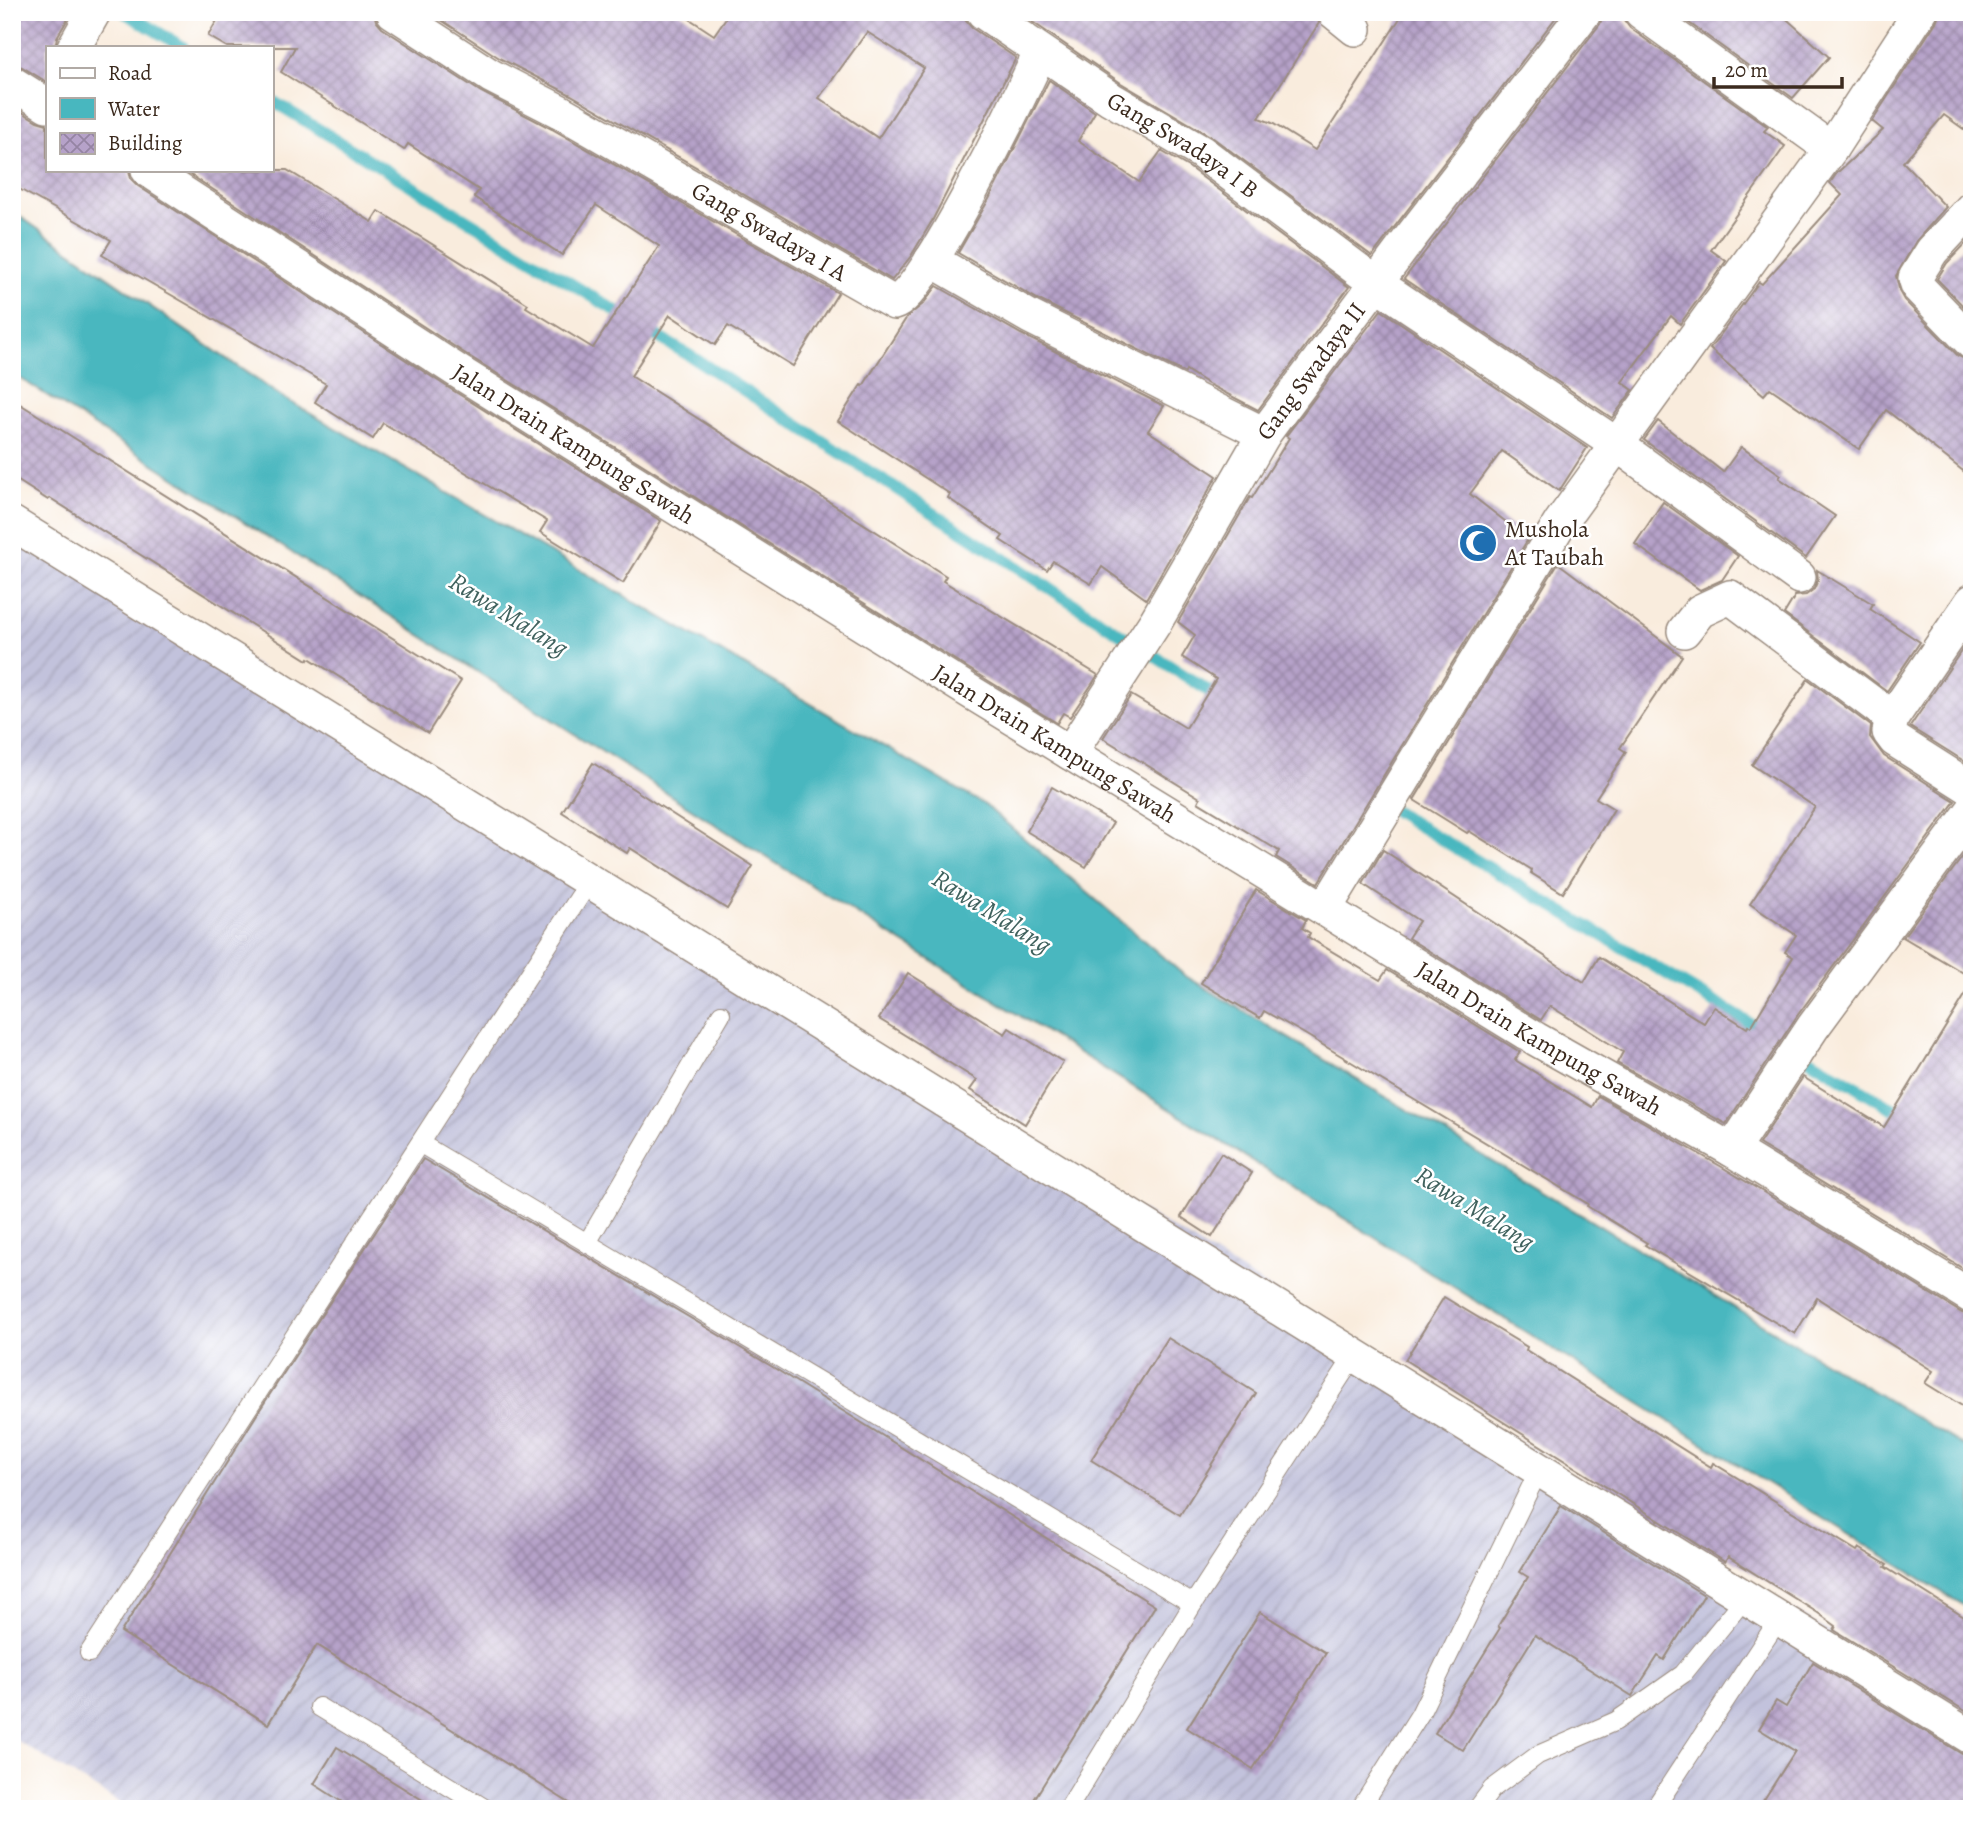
<svg xmlns="http://www.w3.org/2000/svg" width="1984" height="1821" viewBox="0 0 1984 1821" font-family="Alegreya,serif">
  <style>
    .industrial { fill: url(#industrial-furrows) }
    .water { fill: #48b7bf; stroke: #42706e; stroke-width: 2 }
    .lines { fill: none; stroke-linecap: round; stroke-linejoin: round }
    .stream { stroke: #48b7bf; stroke-width: 12 }
    .building { fill: url(#building-cross-hatch); fill-rule: evenodd }
    .service-casing { stroke: #9a8b7e; stroke-width: 20 }
    .minor-casing { stroke: #9a8b7e; stroke-width: 36 }
    .service { stroke: #fff; stroke-width: 18 }
    .minor { stroke: #fff; stroke-width: 33 }
    .labels { text-anchor: middle; stroke-width: 5; stroke-linejoin: round; paint-order: stroke }
    .street-label { font-size: 24px; fill: #3b2a1e; stroke: #fff }
    .poi-label { font-size: 24px; fill: #3b2a1e; stroke: #fff; text-anchor: start }
    .water-label { font-size: 26px; font-style: italic; fill: #40625e; stroke: #fff }
  </style>
  <defs>
    <pattern id="industrial-furrows" width="10" height="10" patternUnits="userSpaceOnUse" patternTransform="scale(1.75)"><rect width="10" height="10" fill="#c2c2dc"/><path d="M-1 1l2-2M0 10L10 0M9 11l2-2" fill="none" stroke="#a8a7bc"/></pattern>
    <pattern id="building-cross-hatch" width="8" height="8" patternUnits="userSpaceOnUse" patternTransform="scale(1.75)"><rect width="8" height="8" fill="#b6a2c9"/><path d="M0 0l8 8M0 8l8-8" fill="none" stroke="#9584a3"/></pattern>
  </defs>
  <rect width="100%" height="100%" fill="#fff"/>
  <filter id="ink" filterUnits="userSpaceOnUse"><feTurbulence type="fractalNoise" baseFrequency=".0143" numOctaves="2"/><feDisplacementMap in="SourceGraphic" scale="14" xChannelSelector="R" yChannelSelector="G"/><feConvolveMatrix kernelMatrix="1 2 1 2 8 2 1 2 1" color-interpolation-filters="sRGB"/></filter>
  <filter id="wash" filterUnits="userSpaceOnUse"><feTurbulence type="fractalNoise" baseFrequency=".00686" numOctaves="4" result="noise"/><feDisplacementMap in="SourceGraphic" scale="28" xChannelSelector="R" yChannelSelector="G"/><feGaussianBlur stdDeviation="1.57" result="paint"/><feColorMatrix in="noise" values="0 0 0 0 0 0 0 0 0 0 0 0 0 0 0 0 0 1.4 0 .05"/><feComposite in="paint" operator="in"/></filter>
  <g filter="url(#wash)">
    <rect width="100%" height="100%" fill="#f9ecdd"/>
    <path class="industrial" d="M 12,515 L 1972,1720 L 1972,1809 L 130,1809 L 12,1738 Z"/>
    <path class="water" d="M 12,211 L 282,397 L 985,805 L 1184,975 L 1972,1451 L 1972,1611 L 785,869 L 12,373 Z"/>
    <g class="lines">
      <g class="stream">
        <path d="M 124,12 L 183,47"/>
        <path d="M 271,100 L 629,319"/>
        <path d="M 645,329 L 697,360 L 1221,699"/>
        <path d="M 1357,787 L 1409,820 L 1764,1032"/>
        <path d="M 1798,1052 L 1909,1118"/>
      </g>
    </g>
    <g id="blocks">
      <g class="building">
        <path d="M 12,12 L 72,12 L 57,37 L 55,47 L 47,47 L 47,82 L 22,67 L 12,64 Z"/>
        <path d="M 222,12 L 374,12 L 376,21 L 382,28 L 481,92 L 552,129 L 838,293 L 793,366 L 728,326 L 715,345 L 670,315 L 631,376 L 946,576 L 943,581 L 1098,675 L 1070,717 L 1063,713 L 1057,723 L 979,675 L 469,356 L 183,170 L 287,170 L 372,222 L 379,211 L 528,304 L 526,307 L 593,348 L 659,246 L 596,205 L 562,255 L 474,197 L 479,190 L 408,144 L 404,150 L 281,72 L 295,47 L 227,47 L 208,36 Z"/>
        <path d="M 429,12 L 679,12 L 714,35 L 730,12 L 964,12 L 966,21 L 972,28 L 1016,58 L 932,221 L 911,256 L 892,280 L 571,95 L 501,59 ZM 867,32 L 924,68 L 878,138 L 819,98 Z"/>
        <path d="M 1018,12 L 1315,12 L 1319,23 L 1259,118 L 1272,123 L 1315,150 L 1404,12 L 1560,12 L 1372,256 L 1212,137 L 1121,83 Z"/>
        <path d="M 1604,12 L 1622,12 L 1624,20 L 1630,28 L 1768,127 L 1764,131 L 1785,146 L 1711,250 L 1726,261 L 1680,324 L 1671,316 L 1622,382 L 1633,390 L 1612,418 L 1404,279 L 1600,24 Z"/>
        <path d="M 1674,12 L 1779,12 L 1829,57 L 1793,98 Z"/>
        <path d="M 1940,12 L 1972,12 L 1972,135 L 1944,115 L 1903,162 L 1946,207 L 1916,241 L 1896,276 L 1900,293 L 1904,300 L 1958,356 L 1972,362 L 1972,478 L 1886,410 L 1859,449 L 1770,388 L 1764,395 L 1710,349 L 1759,282 L 1762,284 L 1842,195 L 1830,183 L 1837,173 L 1883,130 L 1872,121 L 1936,22 Z"/>
        <path d="M 1049,80 L 1095,112 L 1078,141 L 1139,182 L 1161,151 L 1190,168 L 1349,287 L 1258,410 L 1208,384 L 1186,370 L 1185,373 L 1039,300 L 958,253 L 989,199 Z"/>
        <path d="M 12,106 L 37,121 L 47,124 L 47,170 L 129,170 L 131,179 L 138,186 L 449,388 L 661,521 L 623,583 L 540,532 L 547,521 L 383,423 L 373,439 L 315,402 L 326,384 L 102,255 L 111,240 L 12,185 Z"/>
        <path d="M 1972,237 L 1972,315 L 1937,279 L 1947,263 Z"/>
        <path d="M 937,286 L 1021,334 L 1164,406 L 1148,431 L 1217,476 L 1146,599 L 1102,567 L 1091,584 L 1053,561 L 1047,570 L 1000,540 L 1003,536 L 948,498 L 950,494 L 838,421 L 861,385 L 863,386 L 907,317 L 923,304 Z"/>
        <path d="M 1381,310 L 1587,448 L 1559,491 L 1502,451 L 1470,494 L 1528,539 L 1318,883 L 1276,857 L 1279,851 L 1198,802 L 1200,798 L 1103,738 L 1131,695 L 1186,728 L 1216,679 L 1182,657 L 1195,635 L 1178,622 L 1250,497 L 1252,498 L 1289,438 L 1286,436 Z"/>
        <path d="M 12,399 L 461,681 L 428,733 L 309,658 L 308,660 L 50,498 L 48,500 L 12,477 Z"/>
        <path d="M 1658,421 L 1723,472 L 1741,447 L 1781,475 L 1779,478 L 1835,516 L 1806,558 L 1644,440 Z"/>
        <path d="M 1663,502 L 1738,556 L 1722,580 L 1700,590 L 1635,544 Z"/>
        <path d="M 1558,563 L 1682,656 L 1620,748 L 1626,752 L 1596,798 L 1614,809 L 1563,893 L 1531,873 L 1532,870 L 1469,831 L 1467,833 L 1414,800 Z"/>
        <path d="M 1817,570 L 1873,604 L 1870,609 L 1920,642 L 1887,691 L 1784,614 L 1795,596 L 1806,595 L 1814,589 L 1818,580 Z"/>
        <path d="M 1972,635 L 1972,766 L 1910,727 Z"/>
        <path d="M 1808,679 L 1871,726 L 1870,737 L 1884,756 L 1955,801 L 1797,1016 L 1726,1124 L 1617,1063 L 1623,1052 L 1550,1006 L 1541,1020 L 1408,938 L 1419,921 L 1363,884 L 1383,850 L 1584,982 L 1599,957 L 1704,1023 L 1714,1007 L 1747,1028 L 1749,1025 L 1751,1027 L 1793,957 L 1785,952 L 1796,935 L 1750,904 L 1815,807 L 1752,765 Z"/>
        <path d="M 593,763 L 753,866 L 727,909 L 630,848 L 627,853 L 562,812 Z"/>
        <path d="M 1052,787 L 1113,823 L 1086,867 L 1026,831 Z"/>
        <path d="M 1972,844 L 1972,978 L 1903,937 Z"/>
        <path d="M 1256,890 L 1306,920 L 1302,928 L 1310,933 L 1308,937 L 1380,980 L 1387,970 L 1520,1052 L 1515,1060 L 1592,1107 L 1598,1096 L 1722,1167 L 1962,1313 L 1972,1316 L 1972,1412 L 1925,1383 L 1933,1371 L 1817,1298 L 1795,1334 L 1645,1245 L 1647,1243 L 1587,1206 L 1588,1204 L 1303,1033 L 1264,1011 L 1260,1018 L 1201,983 Z"/>
        <path d="M 908,973 L 1005,1034 L 1009,1028 L 1063,1062 L 1025,1124 L 970,1090 L 977,1080 L 879,1019 Z"/>
        <path d="M 1972,984 L 1972,1274 L 1759,1144 L 1803,1077 L 1884,1127 Z"/>
        <path d="M 1221,1153 L 1252,1173 L 1212,1237 L 1181,1217 Z"/>
        <path d="M 423,1159 L 771,1366 L 1155,1606 L 1028,1809 L 579,1809 L 317,1645 L 268,1724 L 121,1632 L 259,1411 Z"/>
        <path d="M 1444,1297 L 1527,1347 L 1526,1350 L 1711,1467 L 1713,1463 L 1857,1551 L 1859,1548 L 1887,1565 L 1885,1567 L 1972,1622 L 1972,1715 L 1834,1630 L 1836,1626 L 1818,1613 L 1728,1557 L 1725,1562 L 1405,1360 Z"/>
        <path d="M 1168,1338 L 1256,1393 L 1180,1515 L 1091,1460 Z"/>
        <path d="M 1561,1506 L 1704,1595 L 1664,1660 L 1658,1656 L 1632,1696 L 1535,1635 L 1463,1750 L 1435,1733 L 1500,1628 L 1498,1626 L 1528,1577 L 1520,1572 Z"/>
        <path d="M 1260,1612 L 1326,1653 L 1253,1769 L 1187,1728 Z"/>
        <path d="M 1813,1662 L 1962,1754 L 1972,1757 L 1972,1809 L 1758,1809 L 1795,1751 L 1759,1729 L 1776,1701 L 1786,1707 Z"/>
        <path d="M 337,1747 L 437,1809 L 353,1809 L 314,1784 Z"/>
      </g>
    </g>
  </g>
  <g filter="url(#ink)">
    <use href="#blocks" fill-opacity="0" stroke="#9a8b7e" stroke-width="2"/>
    <g class="lines">
      <defs>
        <g id="service">
          <path d="M 421,1144 L 1193,1604"/>
          <path d="M 587,1243 L 721,1014"/>
          <path d="M 89,1653 L 589,882"/>
          <path d="M 319,1707 L 486,1809"/>
          <path d="M 1068,1809 L 1193,1604 L 1354,1356"/>
          <path d="M 1360,1809 L 1420,1714 L 1539,1470"/>
          <path d="M 1477,1809 L 1492,1789 L 1538,1755 L 1616,1721 L 1683,1674 L 1745,1598"/>
          <path d="M 1654,1809 L 1779,1619"/>
        </g>
        <g id="minor">
          <path id="s1" d="M 393,12 L 491,76 L 561,112 L 894,303 C 924,297 1023,90 1040,53"/>
          <path id="s2" d="M 983,12 L 1111,99 L 1201,152 L 1377,284 L 1616,444 L 1799,577"/>
          <path d="M 1334,12 L 1355,29"/>
          <path d="M 1641,12 L 1831,149"/>
          <path d="M 74,47 L 94,12"/>
          <path d="M 12,83 L 47,105"/>
          <path id="s3" d="M 148,170 L 459,372 L 969,691 L 1536,1039 L 1732,1150 L 1972,1297"/>
          <path d="M 1972,208 L 1932,251 L 1915,278 L 1918,287 L 1972,343"/>
          <path d="M 931,260 L 1030,317 L 1264,434"/>
          <path d="M 12,523 L 1972,1738"/>
          <path d="M 1972,601 L 1892,718 L 1889,732 L 1895,740 L 1972,789"/>
          <path d="M 1684,631 L 1700,611 L 1730,597 L 1892,718"/>
          <path id="s4" d="M 1070,753 L 1156,621 L 1264,434 L 1410,238 L 1585,12"/>
          <path d="M 1325,909 L 1560,523 L 1831,149 L 1920,12"/>
          <path d="M 1732,1150 L 1813,1027 L 1972,811"/>
        </g>
      </defs>
      <use href="#service" class="service-casing"/>
      <use href="#minor" class="minor-casing"/>
      <use href="#service" class="service"/>
      <use href="#minor" class="minor"/>
    </g>
  </g>
  <defs>
    <symbol id="mosque-disc" viewBox="-11 -11 22 22"><circle r="9.5" fill="#1f6fb2" stroke="#fff"/><path d="M3.5-4.9A6 6 0 1 0 3.5 4.9A5 5 0 1 1 3.5-4.9Z" fill="#fff"/></symbol>
  </defs>
  <g fill-rule="evenodd">
    <use href="#mosque-disc" x="1456" y="521" width="44" height="44"/>
  </g>
  <g class="labels">
    <g class="street-label">
      <text dy="8" stroke="none"><textPath href="#s2" startOffset="240">Gang Swadaya I B</textPath></text>
      <text dy="8" stroke="none"><textPath href="#s1" startOffset="436">Gang Swadaya I A</textPath></text>
      <text dy="8" stroke="none"><textPath href="#s4" startOffset="452">Gang Swadaya II</textPath></text>
      <text dy="8" stroke="none"><textPath href="#s3" startOffset="506">Jalan Drain Kampung Sawah</textPath></text>
      <text dy="8" stroke="none"><textPath href="#s3" startOffset="1073">Jalan Drain Kampung Sawah</textPath></text>
      <text dy="8" stroke="none"><textPath href="#s3" startOffset="1640">Jalan Drain Kampung Sawah</textPath></text>
    </g>
    <g class="poi-label">
      <text x="1505" y="537">Mushola<tspan x="1505" dy="28">At Taubah</tspan></text>
    </g>
    <g class="water-label">
      <text transform="translate(509 614) rotate(32)" y="9">Rawa Malang</text>
      <text transform="translate(992 911) rotate(32)" y="9">Rawa Malang</text>
      <text transform="translate(1475 1208) rotate(32)" y="9">Rawa Malang</text>
    </g>
  </g>
  <rect width="1984" height="1821" fill="none" stroke="#fff" stroke-width="42"/>
  <rect x="46" y="46" width="228" height="126" fill="#ffffff" stroke="#b1aaa5" stroke-width="2"/>
  <rect x="60" y="68" width="35" height="10" fill="#ffffff" stroke="#b1aaa5" stroke-width="2"/>
  <text x="108" y="80" font-size="21" fill="#3b2a1e">Road</text>
  <rect x="60" y="98" width="35" height="21" fill="#48b7bf" stroke="#b1aaa5" stroke-width="2"/>
  <text x="108" y="116" font-size="21" fill="#3b2a1e">Water</text>
  <rect x="60" y="133" width="35" height="21" fill="url(#building-cross-hatch)" stroke="#b1aaa5" stroke-width="2"/>
  <text x="108" y="150" font-size="21" fill="#3b2a1e">Building</text>
  <path d="M1714 77v10h128v-10" fill="none" stroke="#3b2a1e" stroke-width="3.5"/>
  <text x="1725" y="77" font-size="21" fill="#3b2a1e" stroke="#ffffff" stroke-width="5" paint-order="stroke">20 m</text>
</svg>
